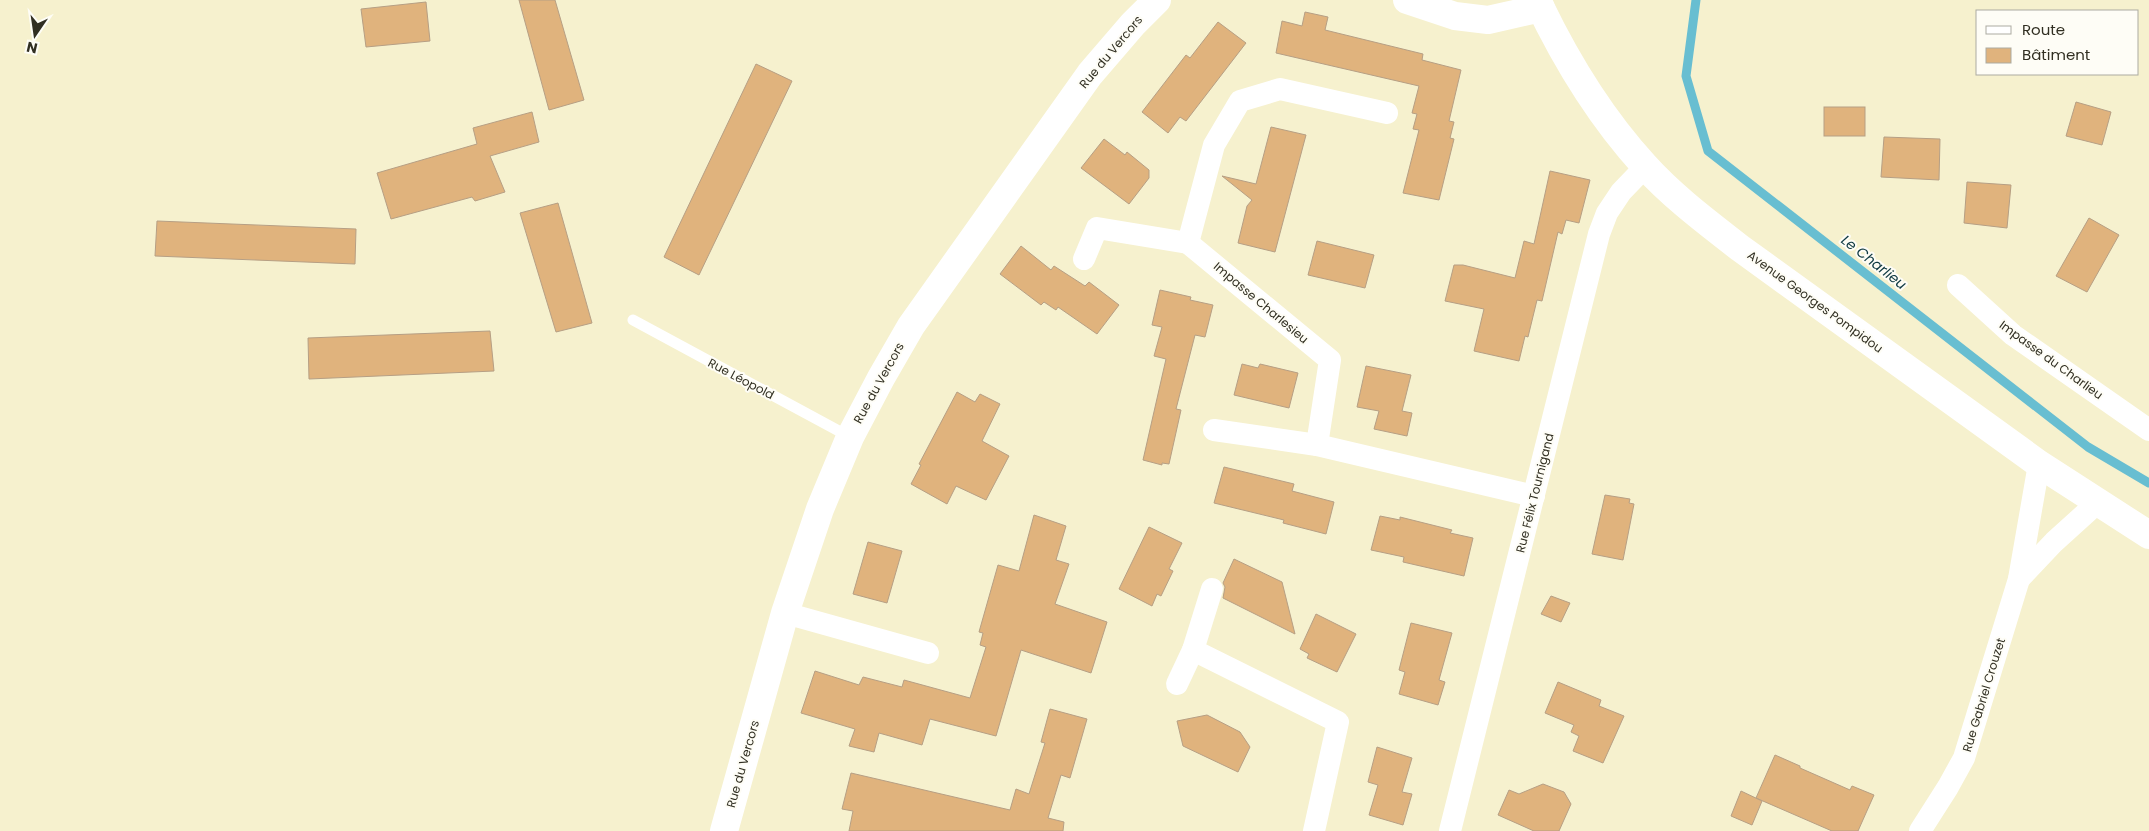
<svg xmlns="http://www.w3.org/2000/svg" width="2149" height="831" viewBox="0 0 2149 831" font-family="Poppins,sans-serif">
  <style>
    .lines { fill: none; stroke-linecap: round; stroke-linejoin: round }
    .stream { stroke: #68bed1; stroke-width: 9 }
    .building { fill: #e0b37d; stroke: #b69f84 }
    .lane { stroke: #fff; stroke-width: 11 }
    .street { stroke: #fff; stroke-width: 22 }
    .secondary { stroke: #fff; stroke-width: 28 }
    .labels { text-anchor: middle; stroke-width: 4; stroke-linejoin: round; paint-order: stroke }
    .street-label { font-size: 12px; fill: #312f22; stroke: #fefdf6 }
    .water-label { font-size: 14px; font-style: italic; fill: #0e3840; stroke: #fefdf6 }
  </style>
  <rect width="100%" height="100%" fill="#f6f1ce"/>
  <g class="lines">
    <path class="stream" d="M 1696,0 L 1686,76 L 1708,151 L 2088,447 L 2149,483"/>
  </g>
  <g class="building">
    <path d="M 519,0 L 555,0 L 584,100 L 549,110 Z"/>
    <path d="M 426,2 L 430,41 L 366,47 L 361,9 Z"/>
    <path d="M 1305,12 L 1328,17 L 1325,30 L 1423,54 L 1422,60 L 1461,70 L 1449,121 L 1454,122 L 1450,138 L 1454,139 L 1439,200 L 1403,193 L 1419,130 L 1413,129 L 1417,114 L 1412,113 L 1419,86 L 1276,53 L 1282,21 L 1302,26 Z"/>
    <path d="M 1218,22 L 1246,43 L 1186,121 L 1180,117 L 1168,133 L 1142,112 L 1186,55 L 1190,58 Z"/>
    <path d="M 756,64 L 792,81 L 699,275 L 664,257 Z"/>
    <path d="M 2076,102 L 2111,112 L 2102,145 L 2066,136 Z"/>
    <rect x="1824" y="107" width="41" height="29"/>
    <path d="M 532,112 L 539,142 L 490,156 L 505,192 L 475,201 L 472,197 L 391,219 L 377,173 L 477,144 L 473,128 Z"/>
    <path d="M 1271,127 L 1306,135 L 1275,252 L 1238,243 L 1247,206 L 1252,200 L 1222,176 L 1256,184 Z"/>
    <path d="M 1884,137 L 1940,139 L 1939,180 L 1881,177 Z"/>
    <path d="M 1104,139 L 1125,155 L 1127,152 L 1149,170 L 1149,178 L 1129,204 L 1081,168 Z"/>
    <path d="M 1550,171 L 1590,180 L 1579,223 L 1566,220 L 1562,234 L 1558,232 L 1542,301 L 1537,300 L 1528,337 L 1525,336 L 1519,361 L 1474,351 L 1484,309 L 1445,301 L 1454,265 L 1463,265 L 1515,278 L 1524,241 L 1534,244 Z"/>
    <path d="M 1967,182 L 2011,185 L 2007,228 L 1964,223 Z"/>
    <path d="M 558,203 L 592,323 L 556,332 L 520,213 Z"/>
    <path d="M 2089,218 L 2119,235 L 2087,292 L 2056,276 Z"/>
    <path d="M 157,221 L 356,229 L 355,264 L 155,256 Z"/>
    <path d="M 1317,241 L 1374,255 L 1365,288 L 1308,275 Z"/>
    <path d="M 1021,246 L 1051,270 L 1054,266 L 1085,286 L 1089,282 L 1119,305 L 1097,334 L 1058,307 L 1056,310 L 1044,302 L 1041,305 L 1000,274 Z"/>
    <path d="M 1160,290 L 1191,297 L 1190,300 L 1213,305 L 1205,337 L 1195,335 L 1176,409 L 1181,410 L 1169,464 L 1162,463 L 1162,465 L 1143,460 L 1166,359 L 1154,356 L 1162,327 L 1152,325 Z"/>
    <path d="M 490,331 L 494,371 L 309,379 L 308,338 Z"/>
    <path d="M 1242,364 L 1258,368 L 1260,364 L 1298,373 L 1289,408 L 1234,395 Z"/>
    <path d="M 1366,366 L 1411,375 L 1402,411 L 1412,413 L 1407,436 L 1374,429 L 1379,411 L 1357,407 Z"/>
    <path d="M 957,392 L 975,402 L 980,394 L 1000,404 L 982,441 L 1009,456 L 986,500 L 956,486 L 947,504 L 911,484 L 921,465 L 919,464 Z"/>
    <path d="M 1224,467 L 1294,484 L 1292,491 L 1334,502 L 1326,534 L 1283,523 L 1284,520 L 1214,503 Z"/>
    <path d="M 1605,495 L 1630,499 L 1629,503 L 1634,504 L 1623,560 L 1592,554 Z"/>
    <path d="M 1034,515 L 1066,526 L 1056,560 L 1069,564 L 1055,604 L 1107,622 L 1091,673 L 1021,650 L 996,736 L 930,719 L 922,745 L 879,733 L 874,752 L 849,746 L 855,729 L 801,713 L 815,671 L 859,685 L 863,677 L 902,687 L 904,680 L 970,698 L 986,647 L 980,645 L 983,633 L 979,632 L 998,565 L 1019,571 Z"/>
    <path d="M 1380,516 L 1400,520 L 1400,517 L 1452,530 L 1450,533 L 1473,538 L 1464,576 L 1403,562 L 1404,557 L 1371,550 Z"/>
    <path d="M 1149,527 L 1182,543 L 1169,569 L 1173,571 L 1161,596 L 1157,594 L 1152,606 L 1119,589 Z"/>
    <path d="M 868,542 L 902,551 L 887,603 L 853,594 Z"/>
    <path d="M 1234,559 L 1282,582 L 1295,634 L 1223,598 L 1225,587 L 1223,583 Z"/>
    <path d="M 1551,596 L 1570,603 L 1561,622 L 1541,614 Z"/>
    <path d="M 1316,614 L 1356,634 L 1337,672 L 1307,658 L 1309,654 L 1300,649 Z"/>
    <path d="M 1411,623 L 1452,633 L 1439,680 L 1445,682 L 1438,705 L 1399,694 L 1405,672 L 1399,670 Z"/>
    <path d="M 1558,682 L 1601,700 L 1599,706 L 1624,716 L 1603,763 L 1573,751 L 1579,736 L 1571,732 L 1574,725 L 1545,713 Z"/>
    <path d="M 1050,709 L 1087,719 L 1070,778 L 1061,775 L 1048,818 L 1064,822 L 1063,831 L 849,831 L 853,811 L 842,809 L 851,773 L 1010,810 L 1016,789 L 1029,794 L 1045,743 L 1041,742 Z"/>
    <path d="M 1207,715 L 1240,732 L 1250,747 L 1238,772 L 1183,746 L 1177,721 Z"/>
    <path d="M 1377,747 L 1412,758 L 1402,792 L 1412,794 L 1403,825 L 1369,815 L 1378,785 L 1368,782 Z"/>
    <path d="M 1775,755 L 1800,766 L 1800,768 L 1850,790 L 1852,786 L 1874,795 L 1858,831 L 1832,831 L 1756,798 Z"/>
    <path d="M 1543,784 L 1564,792 L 1571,804 L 1559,831 L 1534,831 L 1498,815 L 1509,790 L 1519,794 Z"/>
    <path d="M 1741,791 L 1762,801 L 1752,825 L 1731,816 Z"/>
  </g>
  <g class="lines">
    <path class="lane" d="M 633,320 L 850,437"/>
    <g class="street">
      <path d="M 1188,243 L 1214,145 L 1240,101 L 1280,89 L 1387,113"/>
      <path d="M 1188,243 L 1330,360 L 1317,445"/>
      <path d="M 1084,259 L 1097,228 L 1188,243"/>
      <path d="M 1958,285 L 2013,335 L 2149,430"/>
      <path d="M 1214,430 L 1317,445 L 1534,496"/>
      <path d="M 2019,579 L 2054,542 L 2097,503"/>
      <path d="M 785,613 L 928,653"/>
      <path d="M 1193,650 L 1338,722 L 1314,831"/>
      <path d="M 1177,684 L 1193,650 L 1212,589"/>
      <path d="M 1450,831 L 1599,234 L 1607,213 L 1621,192 L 1645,167"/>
      <path d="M 1920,831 L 1948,787 L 1964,758 L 2019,579 L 2039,464"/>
    </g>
    <g class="secondary">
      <path d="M 1407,0 L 1455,16 L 1488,20 L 1541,8"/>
      <path d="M 1537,0 C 1565,59 1601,118 1645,166 C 1673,197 1708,223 1740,248 L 2039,464 L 2149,535"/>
      <path d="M 724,831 L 785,613 L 820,509 L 850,437 L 881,378 L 911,326 L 1090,74 L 1133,24 L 1157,0"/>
    </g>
  </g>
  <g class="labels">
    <g class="street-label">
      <text transform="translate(1111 52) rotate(-50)" y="4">Rue du Vercors</text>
      <text transform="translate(1815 302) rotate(36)" y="4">Avenue Georges Pompidou</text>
      <text transform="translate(1261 303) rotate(40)" y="4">Impasse Charlesieu</text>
      <text transform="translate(2051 360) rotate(36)" y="4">Impasse du Charlieu</text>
      <text transform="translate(741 379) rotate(28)" y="4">Rue Léopold</text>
      <text transform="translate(879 383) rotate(-61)" y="4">Rue du Vercors</text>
      <text transform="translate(1535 493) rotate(-76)" y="4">Rue Félix Tournigand</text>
      <text transform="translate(1984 695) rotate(-73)" y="4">Rue Gabriel Crouzet</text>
      <text transform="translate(743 764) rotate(-74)" y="4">Rue du Vercors</text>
    </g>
    <g class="water-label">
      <text transform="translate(1874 262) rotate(38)" y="5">Le Charlieu</text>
    </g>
  </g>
  <rect x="1976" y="10" width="162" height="65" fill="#fefdf6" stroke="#acaba1"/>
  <rect x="1986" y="26" width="25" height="8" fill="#ffffff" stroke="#acaba1"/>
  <text x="2022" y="35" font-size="15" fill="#312f22">Route</text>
  <rect x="1986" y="48" width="25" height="15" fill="#e0b37d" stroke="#acaba1"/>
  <text x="2022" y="60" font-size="15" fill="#312f22">Bâtiment</text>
  <g transform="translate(35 35) rotate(193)" stroke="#fefdf6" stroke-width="4" paint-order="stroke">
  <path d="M0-4L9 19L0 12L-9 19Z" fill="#312f22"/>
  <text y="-8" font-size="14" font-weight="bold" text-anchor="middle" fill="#312f22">N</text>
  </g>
</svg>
